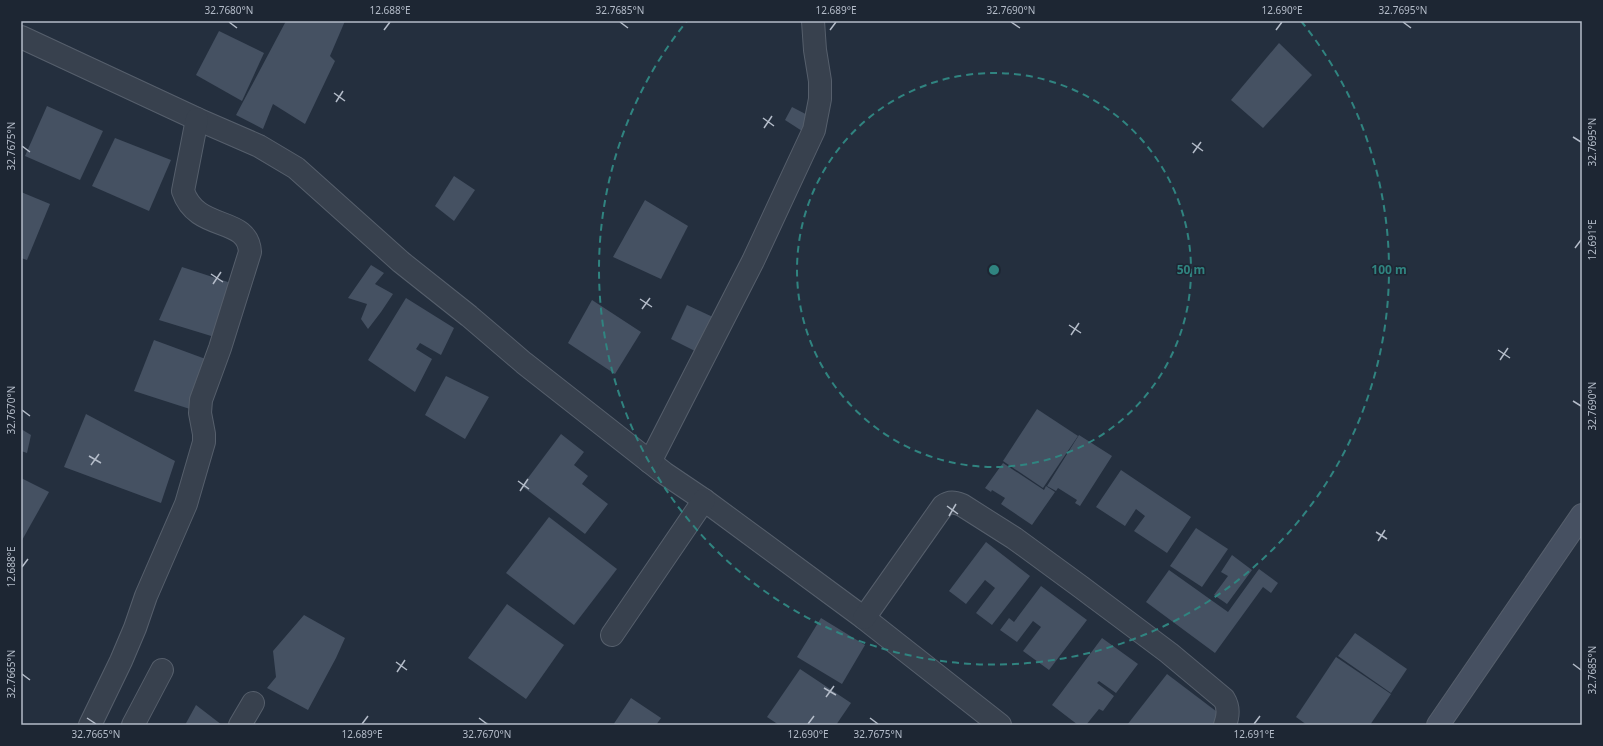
<svg xmlns="http://www.w3.org/2000/svg" width="1603" height="746" viewBox="0 0 1603 746" font-family="'Noto Sans',sans-serif">
  <style>
    .building { fill: #455162 }
    .lines { fill: none; stroke-linecap: round; stroke-linejoin: round }
    .street-casing { stroke: #565f6c; stroke-width: 24 }
    .secondary-casing { stroke: #565f6c; stroke-width: 24 }
    .path { stroke: #44595c; stroke-width: 2.5; stroke-dasharray: 3 3; stroke-linecap: butt }
    .street { stroke: #38414e; stroke-width: 22 }
    .secondary { stroke: #465061; stroke-width: 22 }
    .ticks { fill: none; stroke: #b4bcc9; stroke-width: 1.5 }
    .ring { fill: none; stroke: #308480; stroke-width: 2; stroke-dasharray: 7 5 }
    .centre { fill: #308480; stroke: #1d2633; stroke-width: 2 }
    .ring-label { font-size: 12px; text-anchor: middle; font-weight: bold; fill: #308480; stroke: #1d2633; stroke-width: 3; stroke-linejoin: round; paint-order: stroke }
    .neatline { fill: none; stroke: #b4bcc9; stroke-width: 1.5 }
    .ticks-label { font-size: 10px; text-anchor: middle; fill: #b4bcc9 }
  </style>
  <rect width="100%" height="100%" fill="#242f3e"/>
  <g class="building">
    <path d="M 286,21 L 345,21 L 330,56 L 335,61 L 305,124 L 273,104 L 263,129 L 236,115 Z"/>
    <path d="M 219,31 L 264,53 L 242,101 L 196,75 Z"/>
    <path d="M 1279,43 L 1312,75 L 1263,128 L 1231,100 Z"/>
    <path d="M 47,106 L 103,131 L 80,180 L 25,156 Z"/>
    <path d="M 792,107 L 825,124 L 816,140 L 785,120 Z"/>
    <path d="M 115,138 L 171,160 L 149,211 L 92,186 Z"/>
    <path d="M 454,176 L 475,190 L 454,221 L 435,206 Z"/>
    <path d="M 21,192 L 50,204 L 27,260 L 21,258 Z"/>
    <path d="M 645,200 L 688,226 L 661,279 L 613,257 Z"/>
    <path d="M 371,265 L 384,273 L 375,284 L 393,294 L 381,312 L 368,329 L 361,319 L 367,304 L 348,298 Z"/>
    <path d="M 182,267 L 234,284 L 221,339 L 159,320 Z"/>
    <path d="M 406,298 L 454,328 L 441,355 L 420,343 L 416,349 L 432,359 L 415,392 L 368,360 Z"/>
    <path d="M 592,300 L 641,332 L 615,374 L 568,343 Z"/>
    <path d="M 687,305 L 715,318 L 699,353 L 671,339 Z"/>
    <path d="M 154,340 L 211,361 L 193,410 L 134,391 Z"/>
    <path d="M 446,376 L 489,397 L 465,439 L 425,415 Z"/>
    <path d="M 1037,409 L 1078,436 L 1043,488 L 1003,461 Z"/>
    <path d="M 86,414 L 175,461 L 161,503 L 64,467 Z"/>
    <path d="M 21,429 L 31,435 L 27,453 L 21,451 Z"/>
    <path d="M 561,434 L 584,452 L 574,465 L 588,476 L 582,484 L 608,504 L 585,534 L 522,486 Z"/>
    <path d="M 1079,435 L 1112,456 L 1080,506 L 1075,503 L 1077,500 L 1058,488 L 1056,491 L 1047,486 Z"/>
    <path d="M 1003,463 L 1044,490 L 1046,486 L 1055,492 L 1032,525 L 1001,504 L 1005,498 L 992,490 L 991,492 L 985,488 Z"/>
    <path d="M 1121,470 L 1191,517 L 1167,553 L 1134,531 L 1145,516 L 1136,509 L 1125,526 L 1096,507 Z"/>
    <path d="M 21,478 L 49,492 L 21,542 Z"/>
    <path d="M 549,517 L 617,569 L 574,625 L 506,573 Z"/>
    <path d="M 1196,528 L 1228,549 L 1202,587 L 1170,566 Z"/>
    <path d="M 986,542 L 1030,576 L 992,625 L 976,613 L 995,588 L 985,580 L 966,604 L 949,591 Z"/>
    <path d="M 1232,555 L 1252,570 L 1227,604 L 1214,595 L 1228,576 L 1221,572 Z"/>
    <path d="M 1259,569 L 1278,583 L 1271,593 L 1263,587 L 1215,653 L 1146,602 L 1169,570 L 1228,612 Z"/>
    <path d="M 1041,586 L 1087,620 L 1049,670 L 1023,651 L 1041,627 L 1033,621 L 1017,642 L 1000,630 L 1009,618 L 1014,622 Z"/>
    <path d="M 507,604 L 564,645 L 526,699 L 468,658 Z"/>
    <path d="M 304,615 L 345,638 L 336,658 L 308,710 L 267,688 L 276,677 L 273,651 Z"/>
    <path d="M 821,618 L 865,645 L 842,684 L 797,657 Z"/>
    <path d="M 1355,633 L 1407,669 L 1391,693 L 1338,656 Z"/>
    <path d="M 1102,638 L 1138,664 L 1116,693 L 1099,681 L 1097,683 L 1114,696 L 1103,711 L 1099,709 L 1086,725 L 1078,725 L 1052,705 Z"/>
    <path d="M 1336,657 L 1391,694 L 1370,725 L 1307,725 L 1296,717 Z"/>
    <path d="M 800,669 L 851,703 L 836,725 L 779,725 L 767,717 Z"/>
    <path d="M 1167,674 L 1229,721 L 1226,725 L 1127,725 Z"/>
    <path d="M 631,698 L 661,718 L 656,725 L 613,725 Z"/>
    <path d="M 196,705 L 222,725 L 185,725 Z"/>
  </g>
  <g class="lines">
    <defs>
      <g id="street">
        <path d="M 21,37 L 197,119 L 259,146 L 296,168 L 401,262 L 469,316 L 524,363 L 664,473 L 704,500 L 864,618 L 1000,725"/>
        <path d="M 650,462 L 753,261 L 814,130 L 820,99 L 820,81 L 815,50 L 813,21"/>
        <path d="M 864,618 L 943,506 C 950,501 954,502 962,505 L 1014,538 L 1081,587 L 1169,653 L 1224,699 C 1229,707 1228,717 1225,725"/>
        <path d="M 612,635 L 704,500"/>
        <path d="M 90,725 L 121,661 L 135,628 L 146,596 L 186,504 L 204,442 L 204,434 L 200,413 L 201,400 L 220,348 L 250,252 C 248,215 197,233 183,191 L 197,119"/>
        <path d="M 133,725 L 162,670"/>
        <path d="M 240,725 L 253,703"/>
      </g>
      <path id="secondary" d="M 1438,725 L 1582,515"/>
    </defs>
    <use href="#street" class="street-casing"/>
    <use href="#secondary" class="secondary-casing"/>
    <path class="path" d="M 486,723 L 488,725"/>
    <use href="#street" class="street"/>
    <use href="#secondary" class="secondary"/>
  </g>
  <path class="ticks" d="M 229,22 L 237,28M 620,22 L 628,28M 1011,22 L 1020,28M 1403,22 L 1411,28M 384,30 L 390,22M 830,30 L 836,22M 1276,30 L 1282,22M 334,93 L 345,101M 336,102 L 343,91M 763,118 L 774,126M 764,128 L 772,116M 1573,137 L 1581,142M 1192,143 L 1203,151M 22,146 L 30,152M 1193,153 L 1201,142M 1575,248 L 1581,240M 211,274 L 223,282M 213,284 L 221,272M 640,299 L 652,307M 642,309 L 650,298M 1069,325 L 1081,333M 1071,335 L 1079,323M 1498,350 L 1510,358M 1500,360 L 1508,348M 1573,401 L 1581,406M 22,410 L 30,416M 89,456 L 101,463M 91,465 L 99,454M 518,481 L 529,489M 520,491 L 528,479M 947,506 L 958,514M 949,516 L 956,504M 1376,532 L 1387,539M 1378,541 L 1385,530M 22,567 L 28,559M 396,662 L 407,670M 1573,664 L 1581,670M 397,672 L 405,660M 22,674 L 30,680M 824,688 L 836,695M 826,697 L 834,686M 87,718 L 96,724M 479,718 L 487,724M 870,718 L 878,724M 362,724 L 368,716M 808,724 L 814,716M 1254,724 L 1260,716"/>
  <g class="ring">
    <circle cx="994" cy="270" r="197"/>
    <path d="M1301 21A395 395 0 1 1 687 21"/>
  </g>
  <circle cx="994" cy="270" r="6" class="centre"/>
  <g class="ring-label">
    <text x="1191" y="274">50 m</text>
    <text x="1389" y="274">100 m</text>
  </g>
  <rect width="1603" height="746" fill="none" stroke="#1d2633" stroke-width="44"/>
  <rect x="22" y="22" width="1559" height="702" class="neatline"/>
  <g class="ticks-label">
    <text x="229" y="14">32.7680°N</text>
    <text x="390" y="14">12.688°E</text>
    <text x="620" y="14">32.7685°N</text>
    <text x="836" y="14">12.689°E</text>
    <text x="1011" y="14">32.7690°N</text>
    <text x="1282" y="14">12.690°E</text>
    <text x="1403" y="14">32.7695°N</text>
    <text transform="translate(1592 142) rotate(-90)" y="4">32.7695°N</text>
    <text transform="translate(11 146) rotate(-90)" y="4">32.7675°N</text>
    <text transform="translate(1592 240) rotate(-90)" y="4">12.691°E</text>
    <text transform="translate(1592 406) rotate(-90)" y="4">32.7690°N</text>
    <text transform="translate(11 410) rotate(-90)" y="4">32.7670°N</text>
    <text transform="translate(11 567) rotate(-90)" y="4">12.688°E</text>
    <text transform="translate(1592 670) rotate(-90)" y="4">32.7685°N</text>
    <text transform="translate(11 674) rotate(-90)" y="4">32.7665°N</text>
    <text x="96" y="738">32.7665°N</text>
    <text x="362" y="738">12.689°E</text>
    <text x="487" y="738">32.7670°N</text>
    <text x="808" y="738">12.690°E</text>
    <text x="878" y="738">32.7675°N</text>
    <text x="1254" y="738">12.691°E</text>
  </g>
</svg>
